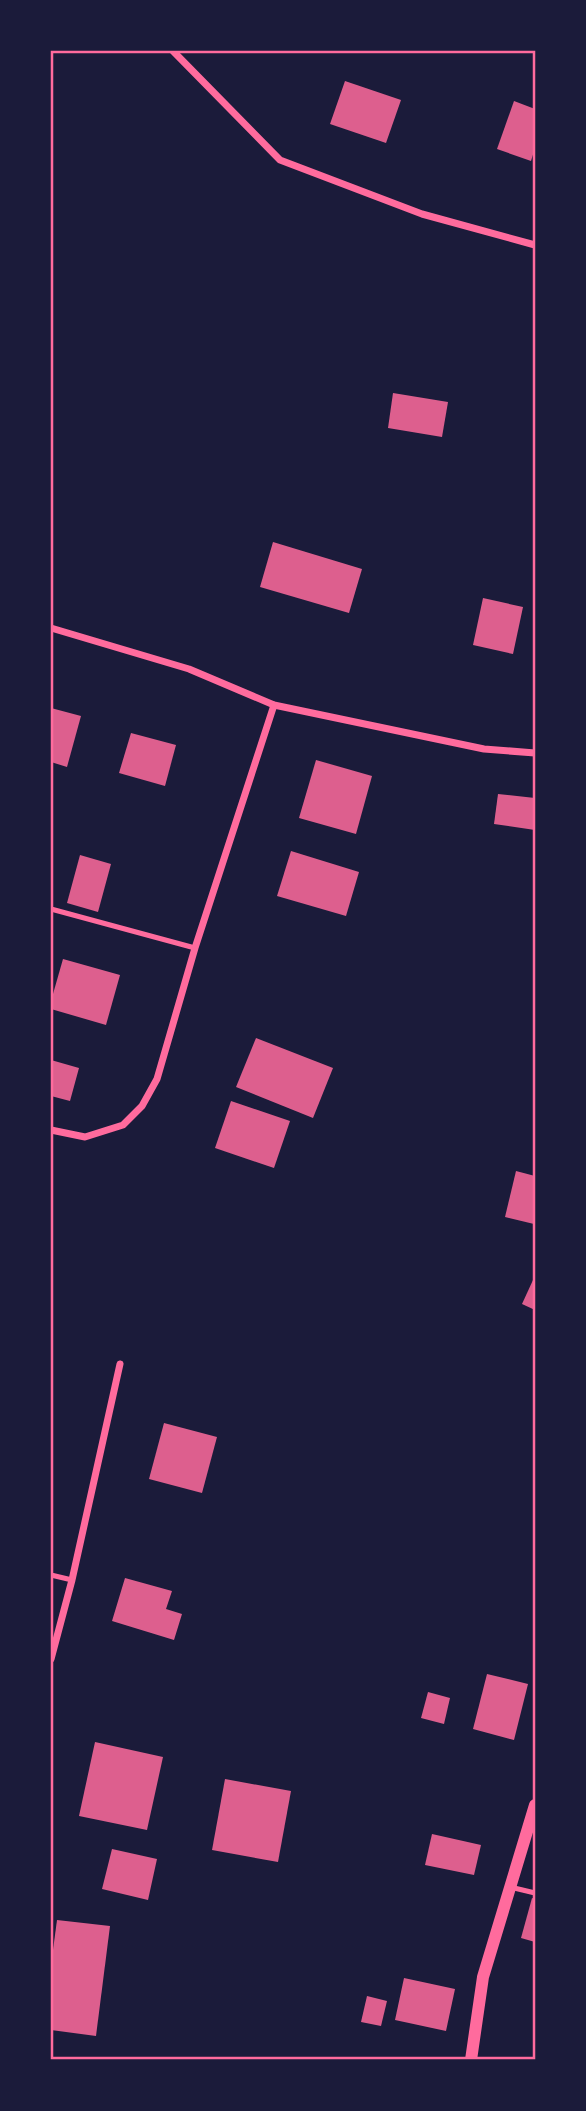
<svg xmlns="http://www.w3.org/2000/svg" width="586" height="2111" viewBox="0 0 586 2111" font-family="'Roboto Serif',serif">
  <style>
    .building { fill: #dd5f8e }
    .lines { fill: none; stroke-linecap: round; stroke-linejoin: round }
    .service { stroke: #ff6b9d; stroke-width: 5 }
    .minor { stroke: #ff6b9d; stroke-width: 7 }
    .tertiary { stroke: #ff6b9d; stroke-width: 12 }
    .neatline { fill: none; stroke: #ff6b9d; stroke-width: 2.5 }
  </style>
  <rect width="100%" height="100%" fill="#1b1b3a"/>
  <g class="building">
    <path d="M 345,81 L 401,100 L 386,143 L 330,124 Z"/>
    <path d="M 514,101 L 535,109 L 535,148 L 531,161 L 497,149 Z"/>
    <path d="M 393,393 L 448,402 L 442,437 L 388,428 Z"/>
    <path d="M 273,542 L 362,569 L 349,613 L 260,587 Z"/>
    <path d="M 483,598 L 523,607 L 513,654 L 473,645 Z"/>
    <path d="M 51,708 L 81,716 L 67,767 L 51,762 Z"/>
    <path d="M 131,733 L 176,745 L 165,786 L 119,773 Z"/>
    <path d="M 316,760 L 372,776 L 356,834 L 299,818 Z"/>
    <path d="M 498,794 L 535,798 L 535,830 L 494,824 Z"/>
    <path d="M 291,851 L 359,872 L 346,916 L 277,896 Z"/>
    <path d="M 80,855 L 111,864 L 98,912 L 67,903 Z"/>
    <path d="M 63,959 L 120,975 L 106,1025 L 51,1009 L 51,1001 Z"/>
    <path d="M 256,1038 L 333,1068 L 313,1118 L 236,1087 Z"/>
    <path d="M 51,1060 L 79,1068 L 70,1101 L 51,1096 Z"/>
    <path d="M 231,1101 L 290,1121 L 274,1168 L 215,1148 Z"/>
    <path d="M 516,1171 L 535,1176 L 534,1224 L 505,1217 Z"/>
    <path d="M 533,1280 L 535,1281 L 535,1310 L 522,1304 Z"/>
    <path d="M 164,1423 L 217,1437 L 202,1493 L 149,1479 Z"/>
    <path d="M 125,1578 L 172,1591 L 166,1609 L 182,1614 L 174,1640 L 112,1621 Z"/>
    <path d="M 487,1674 L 528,1684 L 514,1740 L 473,1729 Z"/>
    <path d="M 428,1692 L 450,1698 L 444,1724 L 421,1718 Z"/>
    <path d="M 95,1742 L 163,1757 L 147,1830 L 79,1816 Z"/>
    <path d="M 225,1779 L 291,1791 L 278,1862 L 212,1850 Z"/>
    <path d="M 432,1834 L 481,1845 L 474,1875 L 425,1865 Z"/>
    <path d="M 112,1849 L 157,1859 L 148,1900 L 102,1889 Z"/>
    <path d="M 532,1898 L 535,1899 L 535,1942 L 521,1938 Z"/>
    <path d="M 57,1920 L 110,1926 L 96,2036 L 51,2030 L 51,1965 Z"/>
    <path d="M 404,1978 L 455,1989 L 446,2031 L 395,2020 Z"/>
    <path d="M 367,1996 L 387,2001 L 381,2026 L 361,2022 Z"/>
  </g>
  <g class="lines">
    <g class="service">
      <path d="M 51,909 L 195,948"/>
      <path d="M 51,1575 L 72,1580"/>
      <path d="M 510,1887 L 535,1893"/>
    </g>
    <g class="minor">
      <path d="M 173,51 L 280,160 L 422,214 L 535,245"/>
      <path d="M 51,628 L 189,669 L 274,705 L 484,749 L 535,753"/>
      <path d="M 51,1130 L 85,1137 L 123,1125 L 142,1106 L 157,1079 L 195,948 L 274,705"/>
      <path d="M 51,1659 L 72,1580 L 120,1364"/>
    </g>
    <path class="tertiary" d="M 471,2060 L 483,1977 L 535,1805"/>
  </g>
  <rect width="586" height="2111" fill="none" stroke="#1b1b3a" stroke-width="105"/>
  <rect x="52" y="52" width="482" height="2006" class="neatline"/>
</svg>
